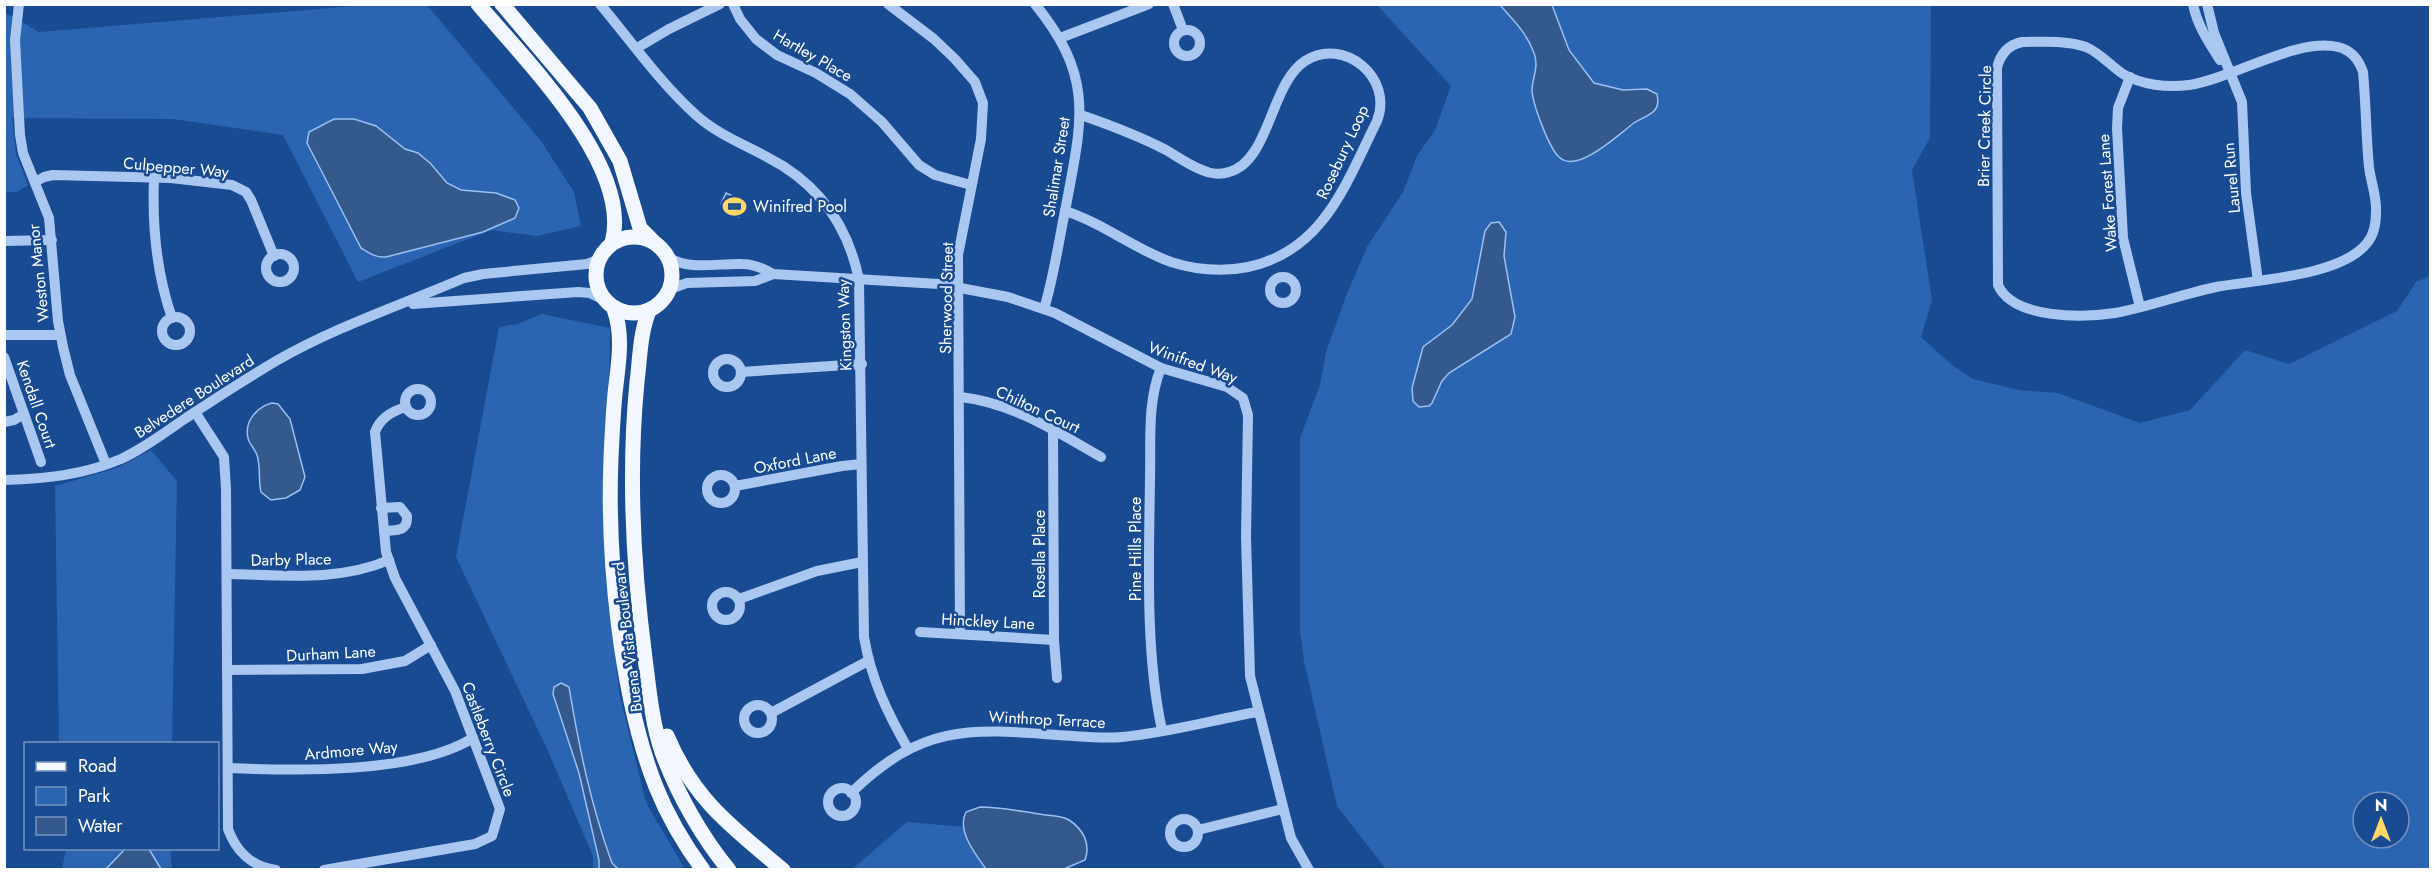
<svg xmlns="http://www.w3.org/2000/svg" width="2435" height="874" viewBox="0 0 2435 874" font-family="Jost,sans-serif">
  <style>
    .green { fill: #2b64b1; fill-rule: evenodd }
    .water { fill: #34598d; stroke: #9bc1f2; stroke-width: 1.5 }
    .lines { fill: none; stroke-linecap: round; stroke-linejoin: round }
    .minor { stroke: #a9c7f0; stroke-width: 10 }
    .major { stroke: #f1f6ff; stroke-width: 15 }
    .labels { text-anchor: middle; stroke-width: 5; stroke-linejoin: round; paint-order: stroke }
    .street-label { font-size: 16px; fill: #fff; stroke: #194b92 }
    .poi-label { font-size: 16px; fill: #fff; stroke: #194b92; text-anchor: start }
  </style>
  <rect width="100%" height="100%" fill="#194b92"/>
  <g class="green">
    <path d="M 365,5 L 427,5 L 541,141 L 574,192 L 581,226 L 537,236 L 491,230 L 358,282 L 283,135 L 173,119 L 12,118 L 16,154 L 28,185 L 17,192 L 5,192 L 4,12 L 39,32 Z"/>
    <path d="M 1377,5 L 1931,5 L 1930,138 L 1912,170 L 1932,300 L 1921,337 L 1952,365 L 1973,379 L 2019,390 L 2058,393 L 2140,423 L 2190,410 L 2245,350 L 2289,364 L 2397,311 L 2416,282 L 2430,276 L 2430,869 L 1386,869 L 1337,806 L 1304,661 L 1300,630 L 1300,438 L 1320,385 L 1326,352 L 1346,296 L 1367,247 L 1403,192 L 1417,156 L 1435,130 L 1451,86 ZM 2363,802 L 2399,802 L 2399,838 L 2363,838 Z"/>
    <path d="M 542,314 L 610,328 L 606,568 L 619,692 L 644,795 L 649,808 L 685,869 L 593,869 L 593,856 L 548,751 L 456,557 L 499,327 L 518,324 Z"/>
    <path d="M 151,450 L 177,481 L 172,743 L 59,743 L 55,486 L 117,468 Z"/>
    <path d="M 907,822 L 964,827 L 968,841 L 986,869 L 851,870 Z"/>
    <path d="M 66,849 L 170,849 L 172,869 L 62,870 Z"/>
  </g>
  <g class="water">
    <path d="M 1500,5 L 1552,5 L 1569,50 L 1594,83 L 1623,90 L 1647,89 L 1657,94 C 1658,100 1659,106 1654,111 C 1649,116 1640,119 1634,123 C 1620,133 1577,175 1559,157 C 1549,148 1532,103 1532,89 C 1533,76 1539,66 1534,53 C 1527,33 1513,20 1500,5 Z"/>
    <path d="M 334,119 L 354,119 L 376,126 L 405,149 L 418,153 L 431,164 L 447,183 L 461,190 L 496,193 L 515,200 L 519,208 L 515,218 L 483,232 L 386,257 C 376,258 369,253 361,248 L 307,143 L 309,132 Z"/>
    <path d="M 726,193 L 746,202 L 739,217 L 730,214 L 732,209 L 721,204 Z"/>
    <path d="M 1499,222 L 1506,232 L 1504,256 L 1515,317 L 1511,334 L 1449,373 L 1442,381 L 1432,403 L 1429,406 L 1419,407 L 1413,401 L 1412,388 L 1423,347 L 1452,325 L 1472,299 L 1485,231 L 1491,223 Z"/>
    <path d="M 272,403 L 278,404 L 290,419 L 305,477 L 300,490 L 286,498 L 271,500 L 261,492 C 258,480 261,467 257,455 C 255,449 249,444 248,438 C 244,421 257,407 272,403 Z"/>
    <path d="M 561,683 L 569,687 C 579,747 591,806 612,863 L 618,869 L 599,869 L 599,860 L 579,773 L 553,694 L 554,687 Z"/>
    <path d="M 980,807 C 1003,807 1023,812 1046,815 C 1053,816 1062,816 1069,820 C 1083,829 1091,844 1085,860 L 1064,869 L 986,869 C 976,855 956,830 966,812 Z"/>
    <path d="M 125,849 L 149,849 L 161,869 L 106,869 Z"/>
  </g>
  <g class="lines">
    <g class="minor">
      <path d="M 19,4 L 15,40 L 20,135 L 23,153 L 49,218 L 58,321 L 63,347 L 70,375 L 106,464"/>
      <path d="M 600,4 C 630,40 662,85 696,115 C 717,134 743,144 767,157 C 818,183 848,225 859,280 L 864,637 C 871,679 887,712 908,749"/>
      <path d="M 733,4 L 740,19 L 756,39 L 777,55 L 816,73 L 850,94 L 882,122 L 919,165 L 935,175 L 971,185"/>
      <path d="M 888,4 L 934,39 L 955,59 L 975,82 L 983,103 L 981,139 L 958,255 L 960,634"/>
      <path d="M 1035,4 C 1095,78 1082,120 1066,206 C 1059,240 1054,276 1044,309"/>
      <path d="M 1173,4 L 1183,30"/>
      <path d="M 2193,4 C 2197,25 2209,43 2220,60"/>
      <path d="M 2207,4 L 2214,33 L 2242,102 L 2246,193 L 2258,281"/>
      <circle cx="1187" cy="43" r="13"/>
      <path d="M 1060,38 L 1149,4"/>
      <path d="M 2022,42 C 2043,42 2066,40 2086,47 C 2100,53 2110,65 2123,74 C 2142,85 2167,88 2189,85 C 2232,79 2297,37 2338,47 C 2351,50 2359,60 2363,72 C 2366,104 2366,136 2369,167 C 2371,183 2377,197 2376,212 C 2376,222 2374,235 2367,243 C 2342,276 2255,280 2216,287 C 2182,294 2149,307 2115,313 C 2082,318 2013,319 1998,285 L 1997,68 C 2000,55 2008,45 2022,42 Z"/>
      <path d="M 637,48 L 669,29 L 720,4"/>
      <path d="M 2130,77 L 2118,108 L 2117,128 L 2123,238 L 2140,307"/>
      <path d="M 154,178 C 152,226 156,272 172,318"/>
      <path d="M 35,182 L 44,177 L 53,175 L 171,178 L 232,185 L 246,192 L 251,200 L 274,256"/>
      <path d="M 1065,211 C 1103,223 1134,249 1171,262 C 1196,270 1223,272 1248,267 C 1324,251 1346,183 1377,121 C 1394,78 1344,36 1305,61 C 1270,84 1270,161 1229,172 C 1221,175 1210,174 1202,170 C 1189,165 1178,157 1166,150 C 1139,136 1110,125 1081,115"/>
      <path d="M 4,241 L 52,240"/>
      <circle cx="280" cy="268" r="14"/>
      <path d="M 668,257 C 689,271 718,263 742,264 C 753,264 763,268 773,274 L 939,284 L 1008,297 L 1055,313 L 1161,368 L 1227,387 L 1243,398 L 1248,415 L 1246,537 L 1250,676 L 1291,838 L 1309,870"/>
      <circle cx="1283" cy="290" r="13"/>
      <path d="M 670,289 L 687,283 L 755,281 L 773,274"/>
      <path d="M 413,304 L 578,292 L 590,293 L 604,300"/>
      <circle cx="176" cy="331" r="14"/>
      <path d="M 4,335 L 60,335"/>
      <path d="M 4,357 L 41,462"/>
      <circle cx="727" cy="373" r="14"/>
      <path d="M 1161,368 C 1147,402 1151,442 1150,478 C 1149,557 1145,653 1162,730"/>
      <path d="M 741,372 L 862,364"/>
      <circle cx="418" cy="402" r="13"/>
      <path d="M 960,397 C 1011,402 1057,432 1101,457"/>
      <path d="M 195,412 L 224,457 L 226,489 L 228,829 C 236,851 252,867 276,870"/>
      <path d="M 4,422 L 14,420 L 24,414"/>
      <path d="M 1053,430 L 1054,640 L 1057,678"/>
      <circle cx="721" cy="489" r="14"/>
      <path d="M 4,480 C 45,479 83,475 121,459 C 143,449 163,434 183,420 C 213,400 244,380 276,361 C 335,327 401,305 464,278 L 483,274 L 587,264 L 598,260"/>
      <path d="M 735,486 L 842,466 L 861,464"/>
      <path d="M 381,508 L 400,507 L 407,516 C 408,532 396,530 384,531"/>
      <path d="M 227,574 C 281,575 338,582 389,560"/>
      <circle cx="726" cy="606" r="14"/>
      <path d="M 739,599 L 817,571 L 862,562"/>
      <path d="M 920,632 L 1054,640"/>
      <path d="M 227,670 L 362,669 L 405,661 L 431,645"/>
      <circle cx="758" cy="719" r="14"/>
      <path d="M 771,713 L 868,661"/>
      <path d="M 228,768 C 295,771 415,774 473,738"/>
      <circle cx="842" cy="802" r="14"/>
      <path d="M 851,793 C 921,725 967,728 1058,735 C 1079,736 1101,739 1122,737 C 1167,733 1213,720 1257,712"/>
      <circle cx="1184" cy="833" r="14"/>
      <path d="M 1198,830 L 1283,809"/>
      <path d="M 324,870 L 475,844 L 492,836 L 500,809 L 455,691 L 395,578 L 386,552 L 375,432 C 380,418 392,411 406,407"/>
    </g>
    <g class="major">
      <path d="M 478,4 C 524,59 633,166 612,243"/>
      <path d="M 502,4 L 590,108 L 620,161 L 640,228 L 657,245"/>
      <circle cx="634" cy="275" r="38"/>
      <path d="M 614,309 C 624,337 618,365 615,394 C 613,415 612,437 611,458 C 607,556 620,696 656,787 C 668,817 684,844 703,870"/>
      <path d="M 649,311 C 640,333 640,358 637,382 C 628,474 633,567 645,658 C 649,689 652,723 662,752 C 677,793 701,836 729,870"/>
      <path d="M 667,736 C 694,800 732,827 783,870"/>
    </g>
  </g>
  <defs>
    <symbol id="stadium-bare" viewBox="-9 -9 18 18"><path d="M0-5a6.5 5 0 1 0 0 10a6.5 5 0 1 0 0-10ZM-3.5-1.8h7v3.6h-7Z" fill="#ffd767" stroke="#194b92" stroke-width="2.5" paint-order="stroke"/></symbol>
  </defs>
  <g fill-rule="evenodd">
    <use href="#stadium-bare" x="718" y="190" width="33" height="33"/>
  </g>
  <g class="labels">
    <g class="street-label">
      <text transform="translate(813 55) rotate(30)" y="6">Hartley Place</text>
      <text transform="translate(1984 126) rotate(-89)" y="6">Brier Creek Circle</text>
      <text transform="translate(1342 152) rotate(-65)" y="6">Rosebury Loop</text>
      <text transform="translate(176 167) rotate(5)" y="6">Culpepper Way</text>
      <text transform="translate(1056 167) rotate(-81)" y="6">Shalimar Street</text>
      <text transform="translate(2231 178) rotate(-95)" y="6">Laurel Run</text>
      <text transform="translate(2107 193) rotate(-94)" y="6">Wake Forest Lane</text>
      <text transform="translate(38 273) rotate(-96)" y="6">Weston Manor</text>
      <text transform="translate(946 298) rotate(-89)" y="6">Sherwood Street</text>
      <text transform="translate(844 325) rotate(-92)" y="6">Kingston Way</text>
      <text transform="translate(1193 362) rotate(20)" y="6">Winifred Way</text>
      <text transform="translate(194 396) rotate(-33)" y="6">Belvedere Boulevard</text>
      <text transform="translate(37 404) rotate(71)" y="6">Kendall Court</text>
      <text transform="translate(1038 409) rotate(25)" y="6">Chilton Court</text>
      <text transform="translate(795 460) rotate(-11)" y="6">Oxford Lane</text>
      <text transform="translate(1135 549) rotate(-90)" y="6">Pine Hills Place</text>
      <text transform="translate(1039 554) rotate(-90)" y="6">Rosella Place</text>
      <text transform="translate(291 559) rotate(-1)" y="6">Darby Place</text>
      <text transform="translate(988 621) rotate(3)" y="6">Hinckley Lane</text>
      <text transform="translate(627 637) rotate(-97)" y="6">Buena Vista Boulevard</text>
      <text transform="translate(331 653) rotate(-3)" y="6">Durham Lane</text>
      <text transform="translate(1047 719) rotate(3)" y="6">Winthrop Terrace</text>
      <text transform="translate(489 739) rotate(69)" y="6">Castleberry Circle</text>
      <text transform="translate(351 750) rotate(-5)" y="6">Ardmore Way</text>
    </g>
    <g class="poi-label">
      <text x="753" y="212">Winifred Pool</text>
    </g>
  </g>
  <rect width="2435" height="874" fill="none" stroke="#ffffff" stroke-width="12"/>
  <rect x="24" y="742" width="195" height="108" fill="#194b92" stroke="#7593be" stroke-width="1.5"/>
  <rect x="36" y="762" width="30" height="9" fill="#f1f6ff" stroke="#7593be" stroke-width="1.5"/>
  <text x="78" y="772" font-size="18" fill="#ffffff">Road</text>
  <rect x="36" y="787" width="30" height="18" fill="#2b64b1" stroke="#7593be" stroke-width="1.5"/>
  <text x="78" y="802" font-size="18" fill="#ffffff">Park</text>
  <rect x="36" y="817" width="30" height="18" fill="#34598d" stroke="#7593be" stroke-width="1.5"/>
  <text x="78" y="832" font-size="18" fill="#ffffff">Water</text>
  <g transform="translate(2381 820)"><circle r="28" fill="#194b92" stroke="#7593be" stroke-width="1.5"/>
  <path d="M0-4.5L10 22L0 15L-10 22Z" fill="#ffd767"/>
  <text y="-9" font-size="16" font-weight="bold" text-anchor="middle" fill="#ffffff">N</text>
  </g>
</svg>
